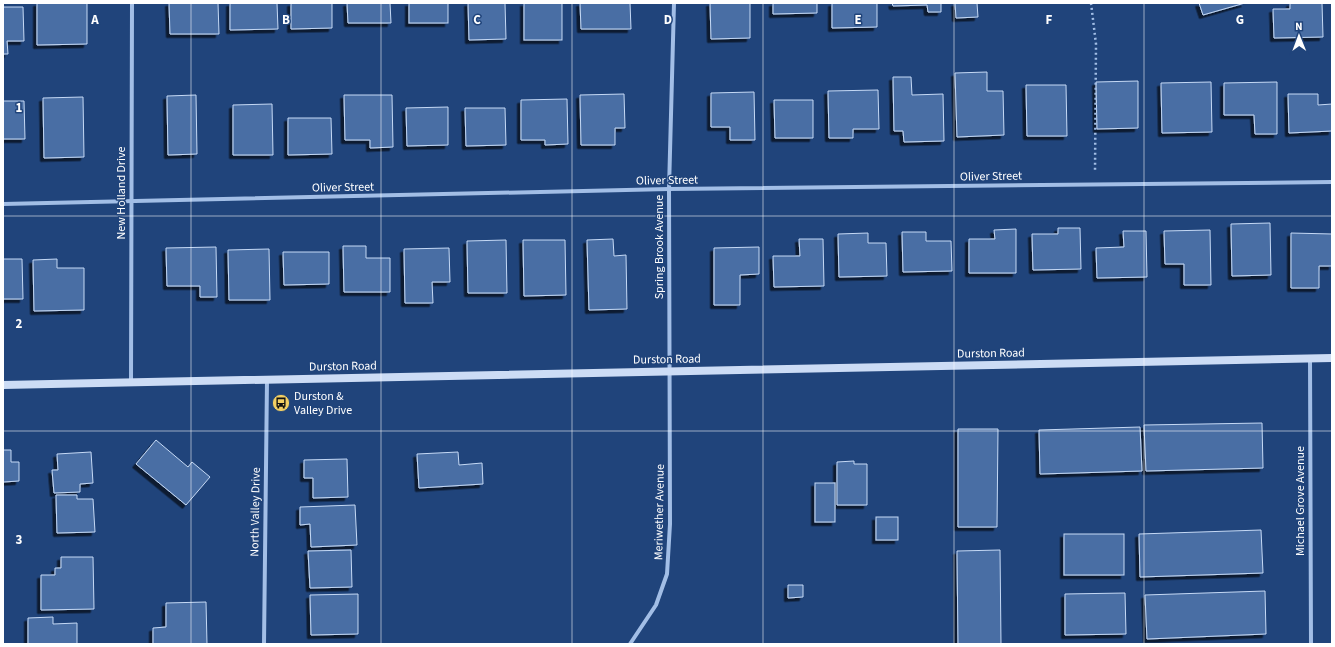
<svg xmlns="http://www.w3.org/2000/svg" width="1335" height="647" viewBox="0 0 1335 647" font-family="'Source Sans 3',sans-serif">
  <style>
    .building { fill: #496ea4; stroke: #c5d9f5; filter: url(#shadow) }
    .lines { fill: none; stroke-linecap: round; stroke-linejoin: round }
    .path { stroke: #a2bee6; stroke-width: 2.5; stroke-dasharray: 2 3; stroke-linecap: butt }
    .street { stroke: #a2bee6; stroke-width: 4 }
    .secondary { stroke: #ccdcf5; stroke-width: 8 }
    .grid { fill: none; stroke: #fff; stroke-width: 1; stroke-opacity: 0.55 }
    .labels { text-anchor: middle; stroke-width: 3; stroke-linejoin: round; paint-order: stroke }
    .street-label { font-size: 12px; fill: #fff; stroke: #20447b }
    .poi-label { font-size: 12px; fill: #fff; stroke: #20447b; text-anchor: start }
    .grid-label { font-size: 13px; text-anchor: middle; font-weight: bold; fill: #fff; stroke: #20447b; stroke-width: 3; stroke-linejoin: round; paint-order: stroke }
  </style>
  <defs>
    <filter id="shadow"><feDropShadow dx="-3.5" dy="3.5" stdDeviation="0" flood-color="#0009"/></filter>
  </defs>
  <rect width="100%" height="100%" fill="#20447b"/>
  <g class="building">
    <path d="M 37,3 L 87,3 L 87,44 L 37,45 Z"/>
    <path d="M 169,3 L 218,3 L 219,34 L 170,34 Z"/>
    <path d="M 230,3 L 277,3 L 278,29 L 230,30 Z"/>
    <path d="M 291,3 L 332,3 L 332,28 L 291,29 Z"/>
    <path d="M 347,3 L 390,3 L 391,23 L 348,23 Z"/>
    <rect x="409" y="3" width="39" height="20"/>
    <path d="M 468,3 L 505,3 L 506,39 L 469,40 Z"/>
    <rect x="524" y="3" width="38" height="37"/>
    <path d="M 580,3 L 630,3 L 631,29 L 581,29 Z"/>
    <path d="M 710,3 L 750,3 L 750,38 L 711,39 Z"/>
    <path d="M 773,3 L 817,3 L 817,13 L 773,14 Z"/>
    <path d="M 832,3 L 877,3 L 877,27 L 832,28 Z"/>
    <path d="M 892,3 L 941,3 L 941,12 L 928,12 L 927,5 L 893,6 Z"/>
    <path d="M 955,3 L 977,3 L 978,17 L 956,18 Z"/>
    <path d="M 1199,3 L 1245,3 L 1203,15 Z"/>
    <path d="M 1290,3 L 1322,3 L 1323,37 L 1274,38 L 1273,9 L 1290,9 Z"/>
    <path d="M 3,7 L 23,7 L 24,41 L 7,41 L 8,54 L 3,54 Z"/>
    <path d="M 987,72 L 987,91 L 1003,91 L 1004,135 L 957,137 L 955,73 Z"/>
    <path d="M 893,77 L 911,77 L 912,95 L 943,94 L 944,141 L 904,142 L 903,131 L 894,131 Z"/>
    <path d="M 1138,81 L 1138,128 L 1097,129 L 1096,82 Z"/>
    <path d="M 1211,82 L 1212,132 L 1162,133 L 1161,83 Z"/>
    <path d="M 1277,82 L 1277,134 L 1255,134 L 1254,115 L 1224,115 L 1224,83 Z"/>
    <path d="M 1026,85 L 1066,85 L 1067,136 L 1027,136 Z"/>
    <path d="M 878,90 L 879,129 L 853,129 L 853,138 L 829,138 L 828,91 Z"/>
    <path d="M 754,92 L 755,140 L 730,140 L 730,127 L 711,127 L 711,93 Z"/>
    <path d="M 624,94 L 625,128 L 615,128 L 615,145 L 581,145 L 580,95 Z"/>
    <path d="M 1288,94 L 1318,94 L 1318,105 L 1332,104 L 1332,131 L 1289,133 Z"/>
    <path d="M 196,95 L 197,154 L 168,155 L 167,96 Z"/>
    <path d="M 344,95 L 392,95 L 393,147 L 370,148 L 370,140 L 345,140 Z"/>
    <path d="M 83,97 L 84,157 L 44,158 L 43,98 Z"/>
    <path d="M 567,99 L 568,144 L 545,145 L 545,140 L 521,140 L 521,100 Z"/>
    <path d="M 774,100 L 813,100 L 813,138 L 775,138 Z"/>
    <path d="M 3,101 L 24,101 L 25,139 L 3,139 Z"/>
    <path d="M 272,104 L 273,155 L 233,155 L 233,105 Z"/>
    <path d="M 448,107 L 448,145 L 407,146 L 406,108 Z"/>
    <path d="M 465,108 L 505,108 L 506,145 L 466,146 Z"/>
    <path d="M 288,118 L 331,118 L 332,154 L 288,155 Z"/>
    <path d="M 1270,223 L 1271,275 L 1232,276 L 1231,224 Z"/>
    <path d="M 1058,228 L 1080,228 L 1081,269 L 1033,270 L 1032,234 L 1058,234 Z"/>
    <path d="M 1016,229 L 1016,273 L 969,273 L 969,239 L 995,239 L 994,230 Z"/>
    <path d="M 1210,230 L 1211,285 L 1184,285 L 1184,264 L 1165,264 L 1164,231 Z"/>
    <path d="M 1123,231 L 1146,231 L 1147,277 L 1097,278 L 1096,248 L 1124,247 Z"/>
    <path d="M 902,232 L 926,232 L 926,241 L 951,241 L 952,271 L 903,272 Z"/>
    <path d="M 868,233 L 868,243 L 886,243 L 887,276 L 839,277 L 838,234 Z"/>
    <path d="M 1291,233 L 1332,234 L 1332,266 L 1319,266 L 1319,288 L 1291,288 Z"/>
    <path d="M 613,239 L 614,256 L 626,255 L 627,309 L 589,310 L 587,240 Z"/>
    <path d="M 799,239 L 823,239 L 824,286 L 774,287 L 773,256 L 800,256 Z"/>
    <path d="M 506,240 L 507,293 L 468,293 L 467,241 Z"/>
    <path d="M 523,240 L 565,240 L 566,295 L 524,296 Z"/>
    <path d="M 343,246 L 366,246 L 366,258 L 390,258 L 390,292 L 344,292 Z"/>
    <path d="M 216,247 L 217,297 L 200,297 L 200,286 L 167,286 L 166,248 Z"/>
    <path d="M 759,247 L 759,274 L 740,275 L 740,305 L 714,305 L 714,248 Z"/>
    <path d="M 449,248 L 450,282 L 432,282 L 433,303 L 405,303 L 404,249 Z"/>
    <path d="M 269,249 L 270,300 L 229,300 L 228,250 Z"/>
    <path d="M 3,251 L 3,259 L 22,259 L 23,299 L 3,299 Z"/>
    <path d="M 283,252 L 329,252 L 329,284 L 284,285 Z"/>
    <path d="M 57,259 L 57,268 L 84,268 L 84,310 L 34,311 L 33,260 Z"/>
    <path d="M 1262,423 L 1263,468 L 1146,471 L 1144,425 Z"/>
    <path d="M 1140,427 L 1142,471 L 1040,474 L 1039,430 Z"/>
    <path d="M 958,429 L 998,429 L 997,527 L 958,527 Z"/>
    <path d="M 156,440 L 188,467 L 192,462 L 210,477 L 186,505 L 136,464 Z"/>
    <path d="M 3,450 L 11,450 L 11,462 L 19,462 L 19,481 L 3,482 Z"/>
    <path d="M 91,452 L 93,483 L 80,484 L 80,492 L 54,493 L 52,470 L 58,470 L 57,454 Z"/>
    <path d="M 458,452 L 459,465 L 482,463 L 483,484 L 419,488 L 417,454 Z"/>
    <path d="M 347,459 L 348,497 L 313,498 L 313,478 L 304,478 L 304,460 Z"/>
    <path d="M 854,461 L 854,464 L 867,464 L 867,505 L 837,505 L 837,462 Z"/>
    <rect x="815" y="483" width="20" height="39"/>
    <path d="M 56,495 L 77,495 L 77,499 L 93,499 L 95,532 L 57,533 Z"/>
    <path d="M 355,505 L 357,545 L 311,547 L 310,524 L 300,525 L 300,507 Z"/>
    <rect x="876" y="517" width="22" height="23"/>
    <path d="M 1261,530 L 1263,573 L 1140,577 L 1139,534 Z"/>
    <rect x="1064" y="534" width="60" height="41"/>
    <path d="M 351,550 L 352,587 L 310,588 L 308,551 Z"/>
    <path d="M 1000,550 L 1001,644 L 958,644 L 957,551 Z"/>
    <path d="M 61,557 L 93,557 L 94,609 L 41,610 L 41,575 L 55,575 L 55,568 L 61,568 Z"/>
    <path d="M 788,585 L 803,585 L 803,597 L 788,598 Z"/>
    <path d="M 1265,591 L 1266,634 L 1147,639 L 1145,595 Z"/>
    <path d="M 1125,593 L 1126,634 L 1065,635 L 1065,594 Z"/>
    <path d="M 358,594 L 358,634 L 311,635 L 310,595 Z"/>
    <path d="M 206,602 L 207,644 L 153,644 L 153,628 L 166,627 L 166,603 Z"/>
    <path d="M 53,617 L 53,624 L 77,623 L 77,644 L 28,644 L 28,618 Z"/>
  </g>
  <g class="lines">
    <path class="path" d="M 1091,3 L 1096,44 L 1095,172"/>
    <g class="street">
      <path d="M 3,204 L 669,189 L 1332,182"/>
      <path d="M 1310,358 L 1311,644"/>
      <path d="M 131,382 L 132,3"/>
      <path d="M 264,644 L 267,380"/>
      <path d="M 630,644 L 656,605 L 667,574 L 670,524 L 669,189 L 674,3"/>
    </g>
    <path class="secondary" d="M 3,385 L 1332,358"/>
  </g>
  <path class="grid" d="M 191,3 L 191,644M 381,3 L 381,644M 572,3 L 572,644M 763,3 L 763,644M 954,3 L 954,644M 1144,3 L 1144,644M 3,216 L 1332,216M 3,431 L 1332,431"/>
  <defs>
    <symbol id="bus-disc" viewBox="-11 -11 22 22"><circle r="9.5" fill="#f3cf63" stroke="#20447b"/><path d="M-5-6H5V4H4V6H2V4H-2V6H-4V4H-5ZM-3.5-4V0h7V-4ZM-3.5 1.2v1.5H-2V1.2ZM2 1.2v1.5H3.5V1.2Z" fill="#111"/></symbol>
  </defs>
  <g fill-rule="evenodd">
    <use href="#bus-disc" x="271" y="393" width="20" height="20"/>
  </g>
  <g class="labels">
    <g class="street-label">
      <text transform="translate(991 176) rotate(-1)" y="4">Oliver Street</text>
      <text transform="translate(667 180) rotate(-1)" y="4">Oliver Street</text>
      <text transform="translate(343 187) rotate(-1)" y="4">Oliver Street</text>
      <text transform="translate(121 193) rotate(-90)" y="4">New Holland Drive</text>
      <text transform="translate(659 247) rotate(-90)" y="4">Spring Brook Avenue</text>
      <text transform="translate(991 353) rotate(-1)" y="4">Durston Road</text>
      <text transform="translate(667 359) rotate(-1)" y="4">Durston Road</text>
      <text transform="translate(343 366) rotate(-1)" y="4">Durston Road</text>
      <text transform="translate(1300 501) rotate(-90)" y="4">Michael Grove Avenue</text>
      <text transform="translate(255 512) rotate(-89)" y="4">North Valley Drive</text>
      <text transform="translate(659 512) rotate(-89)" y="4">Meriwether Avenue</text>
    </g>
    <g class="poi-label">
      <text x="294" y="400">Durston &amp;<tspan x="294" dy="14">Valley Drive</tspan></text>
    </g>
  </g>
  <g class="grid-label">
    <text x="95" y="24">A</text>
    <text x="286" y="24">B</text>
    <text x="477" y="24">C</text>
    <text x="668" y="24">D</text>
    <text x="858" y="24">E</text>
    <text x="1049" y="24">F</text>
    <text x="1240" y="24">G</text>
    <text x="19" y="112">1</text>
    <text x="19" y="328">2</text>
    <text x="19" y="544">3</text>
  </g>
  <rect width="1335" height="647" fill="none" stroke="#ffffff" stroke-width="8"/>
  <g transform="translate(1299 36) rotate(359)" stroke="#20447b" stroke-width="3" paint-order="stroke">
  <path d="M0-3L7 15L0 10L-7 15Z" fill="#ffffff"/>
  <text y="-6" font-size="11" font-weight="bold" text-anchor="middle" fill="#ffffff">N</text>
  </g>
</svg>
